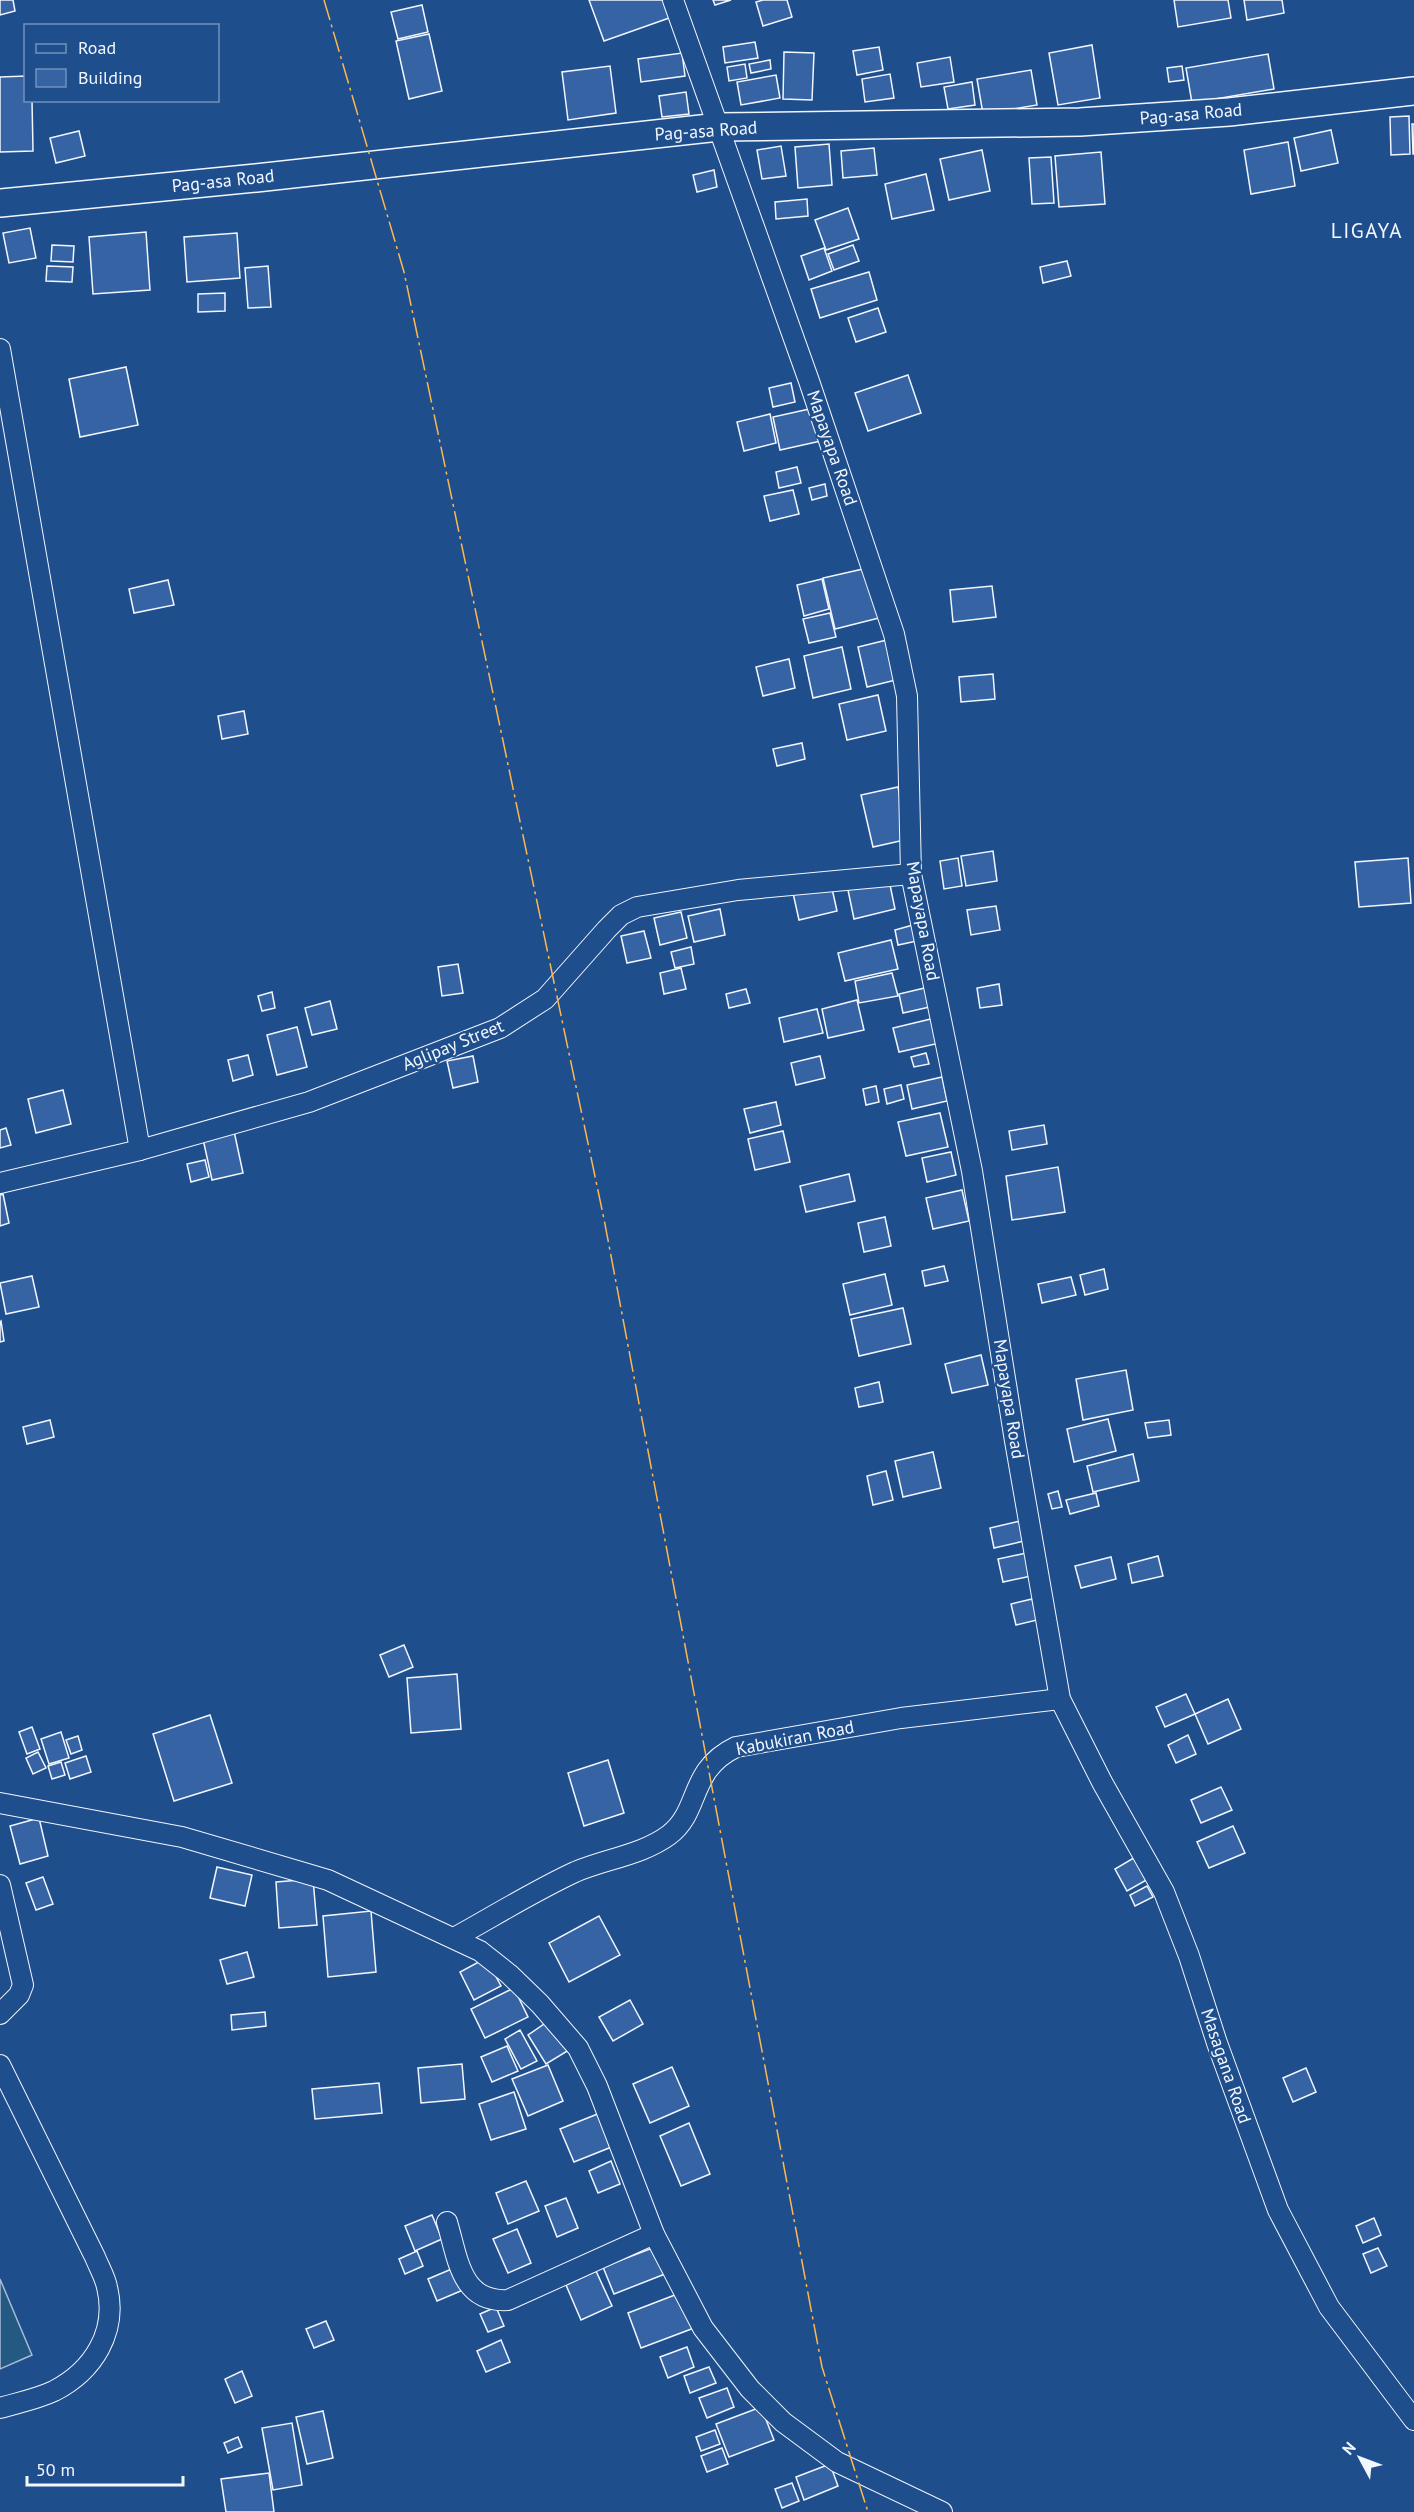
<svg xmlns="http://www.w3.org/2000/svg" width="1414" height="2512" viewBox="0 0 1414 2512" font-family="'PT Sans',sans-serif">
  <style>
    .green { fill: #245a82; stroke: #a8bbd7; stroke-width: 1.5 }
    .building { fill: #3563a3; stroke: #f2f6ff; stroke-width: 1.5 }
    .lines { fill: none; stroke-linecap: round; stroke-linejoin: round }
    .street-casing { stroke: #f2f6ff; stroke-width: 22 }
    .secondary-casing { stroke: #f2f6ff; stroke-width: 30 }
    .street { stroke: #1f4e8c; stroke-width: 20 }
    .secondary { stroke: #1f4e8c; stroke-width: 27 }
    .power { stroke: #ffb74d; stroke-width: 1.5; stroke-dasharray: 21 4.5 3 4.5; stroke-linecap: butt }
    .labels { text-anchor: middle; stroke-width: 4.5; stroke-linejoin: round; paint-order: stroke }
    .street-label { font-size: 18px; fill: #f2f6ff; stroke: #1f4e8c }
    .quarter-label { font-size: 21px; letter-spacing: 1.5px; fill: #f2f6ff; stroke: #1f4e8c }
  </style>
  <rect width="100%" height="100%" fill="#1f4e8c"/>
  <path class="green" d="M 0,2279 L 32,2355 L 0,2369 Z"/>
  <g class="building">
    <path d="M 0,0 L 13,0 L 15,11 L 0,15 Z"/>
    <path d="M 589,0 L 666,0 L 672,17 L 604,41 Z"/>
    <path d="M 713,0 L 731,0 L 715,5 Z"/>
    <path d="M 763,0 L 787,0 L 792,17 L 763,26 L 756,2 Z"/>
    <path d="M 1174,0 L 1228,0 L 1231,18 L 1178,27 Z"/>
    <path d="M 1244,0 L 1282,0 L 1284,13 L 1247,20 Z"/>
    <path d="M 422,5 L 428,32 L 398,39 L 391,12 Z"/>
    <path d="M 429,34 L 442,91 L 409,99 L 396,41 Z"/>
    <path d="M 755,42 L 758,58 L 725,63 L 723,47 Z"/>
    <path d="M 1092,45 L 1100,98 L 1058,105 L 1049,53 Z"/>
    <path d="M 879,47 L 883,70 L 857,75 L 853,51 Z"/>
    <path d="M 784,52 L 814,53 L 812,100 L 783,99 Z"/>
    <path d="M 682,53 L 685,76 L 641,82 L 638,59 Z"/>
    <path d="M 1268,54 L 1274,89 L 1192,103 L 1186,68 Z"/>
    <path d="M 950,57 L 954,82 L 921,87 L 917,63 Z"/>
    <path d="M 770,60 L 771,69 L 751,73 L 749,64 Z"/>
    <path d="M 745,64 L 747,78 L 729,81 L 727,67 Z"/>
    <path d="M 610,66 L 616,113 L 568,120 L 562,72 Z"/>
    <path d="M 1182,66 L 1184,80 L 1169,82 L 1167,68 Z"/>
    <path d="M 1031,70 L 1037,105 L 983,114 L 977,79 Z"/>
    <path d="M 890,74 L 894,98 L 865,102 L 862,79 Z"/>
    <path d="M 776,75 L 780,98 L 741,105 L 737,82 Z"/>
    <path d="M 26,76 L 26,100 L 32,100 L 33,151 L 0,152 L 0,77 Z"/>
    <path d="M 972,82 L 975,105 L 948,109 L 944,87 Z"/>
    <path d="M 686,92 L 689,114 L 662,117 L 659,96 Z"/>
    <path d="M 1409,116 L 1410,154 L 1391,155 L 1390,117 Z"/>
    <path d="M 1412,124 L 1414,124 L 1414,154 L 1413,154 Z"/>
    <path d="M 1331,130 L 1338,163 L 1301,171 L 1294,138 Z"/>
    <path d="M 79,131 L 85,156 L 56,163 L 50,138 Z"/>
    <path d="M 1288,142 L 1295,186 L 1251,194 L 1244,150 Z"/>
    <path d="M 829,144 L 832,185 L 798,188 L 795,147 Z"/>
    <path d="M 781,146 L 786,176 L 762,179 L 757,150 Z"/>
    <path d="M 874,148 L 877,175 L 843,178 L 841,151 Z"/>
    <path d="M 982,150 L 990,191 L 949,200 L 940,159 Z"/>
    <path d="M 1101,152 L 1105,204 L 1059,207 L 1055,156 Z"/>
    <path d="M 1051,157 L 1054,203 L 1032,204 L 1029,158 Z"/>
    <path d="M 714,170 L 717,187 L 697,192 L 693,175 Z"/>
    <path d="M 926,174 L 934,210 L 892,219 L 885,184 Z"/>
    <path d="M 807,199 L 808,216 L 776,219 L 775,202 Z"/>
    <path d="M 848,208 L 859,239 L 826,250 L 815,220 Z"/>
    <path d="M 30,228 L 36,258 L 9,263 L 3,233 Z"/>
    <path d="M 146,232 L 150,290 L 93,294 L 89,237 Z"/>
    <path d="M 237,233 L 240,278 L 187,282 L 184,237 Z"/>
    <path d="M 52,245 L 74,246 L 73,262 L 51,261 Z"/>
    <path d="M 853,245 L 859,261 L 834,270 L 828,254 Z"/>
    <path d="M 824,248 L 832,271 L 809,280 L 801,256 Z"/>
    <path d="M 1067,261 L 1071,276 L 1043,283 L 1040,267 Z"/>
    <path d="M 47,266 L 73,267 L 72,282 L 46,281 Z"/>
    <path d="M 268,266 L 271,307 L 248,308 L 245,268 Z"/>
    <path d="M 869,272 L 877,300 L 820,318 L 811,289 Z"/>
    <path d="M 225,293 L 225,311 L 198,312 L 198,294 Z"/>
    <path d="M 878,308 L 886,332 L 856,342 L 848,318 Z"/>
    <path d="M 126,367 L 138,425 L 80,437 L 69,379 Z"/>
    <path d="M 908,375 L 921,413 L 868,431 L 855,393 Z"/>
    <path d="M 791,383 L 795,402 L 773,407 L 769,388 Z"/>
    <path d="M 814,408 L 821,441 L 780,450 L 773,417 Z"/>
    <path d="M 770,414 L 776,443 L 744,451 L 737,422 Z"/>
    <path d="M 797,467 L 801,483 L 779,488 L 776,472 Z"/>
    <path d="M 825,484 L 827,496 L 812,500 L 809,488 Z"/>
    <path d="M 793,490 L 799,514 L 770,521 L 764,496 Z"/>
    <path d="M 872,567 L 883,617 L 835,629 L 823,578 Z"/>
    <path d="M 822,579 L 829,609 L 804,616 L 797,585 Z"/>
    <path d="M 168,580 L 174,605 L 134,613 L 129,589 Z"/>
    <path d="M 992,586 L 996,617 L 953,622 L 950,590 Z"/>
    <path d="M 830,613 L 836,637 L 809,643 L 803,619 Z"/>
    <path d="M 891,639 L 900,679 L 867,687 L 858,647 Z"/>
    <path d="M 842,647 L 851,689 L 813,698 L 804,656 Z"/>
    <path d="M 789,659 L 795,688 L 763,696 L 756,667 Z"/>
    <path d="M 993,674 L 995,699 L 961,702 L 959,677 Z"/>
    <path d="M 878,695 L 886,731 L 847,740 L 839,704 Z"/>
    <path d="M 244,711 L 248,734 L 222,739 L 218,716 Z"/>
    <path d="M 802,743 L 805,759 L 777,766 L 773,749 Z"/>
    <path d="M 898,787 L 909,839 L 873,847 L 861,795 Z"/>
    <path d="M 993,851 L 997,881 L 966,886 L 961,856 Z"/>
    <path d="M 958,858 L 962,886 L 944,889 L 940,861 Z"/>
    <path d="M 1408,858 L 1411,903 L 1359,907 L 1355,862 Z"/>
    <path d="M 889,880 L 895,909 L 854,919 L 848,890 Z"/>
    <path d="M 831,884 L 837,911 L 799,920 L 793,893 Z"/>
    <path d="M 996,906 L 1000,930 L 971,935 L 967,910 Z"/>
    <path d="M 720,909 L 725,935 L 694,942 L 688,916 Z"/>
    <path d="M 681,912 L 687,938 L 660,945 L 654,918 Z"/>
    <path d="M 913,925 L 917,941 L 898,945 L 895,930 Z"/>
    <path d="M 644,931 L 651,958 L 627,963 L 621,936 Z"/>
    <path d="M 891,940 L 898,969 L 845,981 L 838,953 Z"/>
    <path d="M 691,947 L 694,964 L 675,968 L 671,952 Z"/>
    <path d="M 458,964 L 463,993 L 442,996 L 438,967 Z"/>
    <path d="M 681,968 L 686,989 L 664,994 L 660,973 Z"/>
    <path d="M 892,973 L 898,996 L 859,1003 L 855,981 Z"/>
    <path d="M 999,984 L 1002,1005 L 980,1008 L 977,988 Z"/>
    <path d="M 929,987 L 934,1006 L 903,1013 L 899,994 Z"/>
    <path d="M 746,989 L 750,1003 L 729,1008 L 726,994 Z"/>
    <path d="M 272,992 L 275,1008 L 262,1011 L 258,996 Z"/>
    <path d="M 857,1000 L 864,1030 L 828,1038 L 822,1009 Z"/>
    <path d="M 330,1001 L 337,1029 L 312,1035 L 305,1008 Z"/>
    <path d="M 817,1009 L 823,1033 L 784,1042 L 779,1018 Z"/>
    <path d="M 935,1018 L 940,1043 L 899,1052 L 893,1028 Z"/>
    <path d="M 297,1027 L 307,1067 L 277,1075 L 267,1035 Z"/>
    <path d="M 926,1053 L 929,1064 L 914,1067 L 911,1057 Z"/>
    <path d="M 248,1055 L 253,1075 L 233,1081 L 228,1060 Z"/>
    <path d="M 473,1056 L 478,1082 L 453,1088 L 447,1061 Z"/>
    <path d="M 820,1056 L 825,1078 L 796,1085 L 791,1063 Z"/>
    <path d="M 942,1077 L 947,1101 L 912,1109 L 907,1085 Z"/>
    <path d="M 901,1085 L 904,1099 L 887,1104 L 884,1089 Z"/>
    <path d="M 876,1086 L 879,1102 L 866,1105 L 863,1089 Z"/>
    <path d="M 63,1090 L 71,1124 L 36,1133 L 28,1099 Z"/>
    <path d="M 776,1102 L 781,1125 L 750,1133 L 744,1109 Z"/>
    <path d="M 940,1113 L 948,1147 L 906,1156 L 898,1122 Z"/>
    <path d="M 1044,1125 L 1047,1144 L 1012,1150 L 1009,1131 Z"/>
    <path d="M 6,1128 L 11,1145 L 0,1148 L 0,1130 Z"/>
    <path d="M 234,1131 L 243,1173 L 212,1180 L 203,1139 Z"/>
    <path d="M 783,1131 L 790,1162 L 755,1170 L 748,1139 Z"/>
    <path d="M 951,1152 L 956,1175 L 927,1182 L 922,1158 Z"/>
    <path d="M 205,1160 L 209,1177 L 191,1182 L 187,1164 Z"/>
    <path d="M 1058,1167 L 1065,1212 L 1012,1220 L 1006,1176 Z"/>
    <path d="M 849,1174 L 855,1201 L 806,1212 L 800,1186 Z"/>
    <path d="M 962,1190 L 969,1221 L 933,1229 L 926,1198 Z"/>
    <path d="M 3,1194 L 9,1223 L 0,1226 L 0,1195 Z"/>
    <path d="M 885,1217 L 891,1246 L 864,1252 L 858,1223 Z"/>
    <path d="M 944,1266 L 948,1281 L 925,1286 L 922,1271 Z"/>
    <path d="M 1104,1269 L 1108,1289 L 1085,1295 L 1080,1275 Z"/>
    <path d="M 885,1274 L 892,1305 L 850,1315 L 843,1284 Z"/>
    <path d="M 32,1276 L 39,1307 L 6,1314 L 0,1283 Z"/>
    <path d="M 1071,1277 L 1076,1295 L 1042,1303 L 1038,1284 Z"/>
    <path d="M 903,1308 L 911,1344 L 859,1356 L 851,1319 Z"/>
    <path d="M 1,1321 L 4,1341 L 0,1342 L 0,1322 Z"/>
    <path d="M 981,1355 L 988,1385 L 952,1393 L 945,1364 Z"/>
    <path d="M 1126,1370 L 1133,1410 L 1083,1420 L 1076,1379 Z"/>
    <path d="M 879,1382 L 883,1402 L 859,1407 L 855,1388 Z"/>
    <path d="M 1108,1419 L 1116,1451 L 1074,1462 L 1067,1429 Z"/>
    <path d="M 50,1420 L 54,1437 L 27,1444 L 23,1427 Z"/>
    <path d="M 1169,1420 L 1171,1435 L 1148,1438 L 1145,1423 Z"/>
    <path d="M 933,1452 L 941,1488 L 903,1497 L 895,1461 Z"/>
    <path d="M 1133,1454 L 1139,1481 L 1093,1492 L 1087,1466 Z"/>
    <path d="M 886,1471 L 893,1500 L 873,1505 L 867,1476 Z"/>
    <path d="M 1058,1491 L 1062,1507 L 1052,1509 L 1048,1494 Z"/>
    <path d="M 1096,1493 L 1099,1506 L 1070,1514 L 1066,1500 Z"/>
    <path d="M 1020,1521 L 1024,1541 L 994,1548 L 990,1528 Z"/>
    <path d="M 1031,1552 L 1036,1575 L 1003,1582 L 998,1559 Z"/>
    <path d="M 1158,1556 L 1163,1576 L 1132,1583 L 1128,1564 Z"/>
    <path d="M 1111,1557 L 1116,1579 L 1081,1588 L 1075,1566 Z"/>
    <path d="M 1032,1599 L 1037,1620 L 1016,1625 L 1011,1604 Z"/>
    <path d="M 404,1645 L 413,1667 L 389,1677 L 380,1655 Z"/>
    <path d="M 457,1674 L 461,1729 L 411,1733 L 407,1678 Z"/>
    <path d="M 1186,1694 L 1195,1714 L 1165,1727 L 1156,1707 Z"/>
    <path d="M 1228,1699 L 1241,1729 L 1208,1744 L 1195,1714 Z"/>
    <path d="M 210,1715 L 232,1783 L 174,1801 L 153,1734 Z"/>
    <path d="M 32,1727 L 40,1749 L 27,1754 L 19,1732 Z"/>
    <path d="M 61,1732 L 69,1758 L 49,1764 L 41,1739 Z"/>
    <path d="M 1188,1735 L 1196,1754 L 1176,1763 L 1168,1745 Z"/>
    <path d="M 78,1736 L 82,1750 L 71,1754 L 66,1740 Z"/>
    <path d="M 38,1752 L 46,1768 L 33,1774 L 26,1758 Z"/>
    <path d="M 86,1756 L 91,1772 L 70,1779 L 65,1763 Z"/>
    <path d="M 608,1760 L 624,1813 L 584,1826 L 568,1773 Z"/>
    <path d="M 61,1762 L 65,1775 L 52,1779 L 48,1766 Z"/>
    <path d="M 1221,1787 L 1232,1810 L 1201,1823 L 1191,1800 Z"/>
    <path d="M 39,1818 L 48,1856 L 20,1864 L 10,1826 Z"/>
    <path d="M 1233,1826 L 1245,1853 L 1209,1868 L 1197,1842 Z"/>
    <path d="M 1137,1856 L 1150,1878 L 1127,1891 L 1115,1869 Z"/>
    <path d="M 217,1867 L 252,1875 L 245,1906 L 210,1898 Z"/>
    <path d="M 43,1877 L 53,1904 L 36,1910 L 26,1883 Z"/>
    <path d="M 313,1879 L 317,1925 L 279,1928 L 276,1882 Z"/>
    <path d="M 1147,1886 L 1153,1897 L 1135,1906 L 1130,1895 Z"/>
    <path d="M 371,1911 L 376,1972 L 328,1977 L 323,1916 Z"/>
    <path d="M 599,1916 L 620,1955 L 569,1982 L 549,1943 Z"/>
    <path d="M 247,1952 L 254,1977 L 227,1984 L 220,1960 Z"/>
    <path d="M 486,1958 L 501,1986 L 474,2000 L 460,1972 Z"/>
    <path d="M 514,1988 L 528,2017 L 485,2038 L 471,2009 Z"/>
    <path d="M 630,2000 L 643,2024 L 613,2041 L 599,2017 Z"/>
    <path d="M 265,2012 L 266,2026 L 232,2030 L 231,2015 Z"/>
    <path d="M 550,2020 L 569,2050 L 546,2064 L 528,2035 Z"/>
    <path d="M 520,2030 L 537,2061 L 521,2069 L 505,2039 Z"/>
    <path d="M 507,2046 L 518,2071 L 492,2082 L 481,2057 Z"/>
    <path d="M 462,2064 L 465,2099 L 421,2103 L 418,2068 Z"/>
    <path d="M 548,2065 L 563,2101 L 528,2116 L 512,2079 Z"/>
    <path d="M 672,2067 L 689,2106 L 650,2123 L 633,2084 Z"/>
    <path d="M 1306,2068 L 1316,2092 L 1293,2102 L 1283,2078 Z"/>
    <path d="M 379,2083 L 382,2113 L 315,2119 L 312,2089 Z"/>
    <path d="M 514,2092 L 526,2129 L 491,2140 L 479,2104 Z"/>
    <path d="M 600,2113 L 614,2146 L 574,2162 L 560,2129 Z"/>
    <path d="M 689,2123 L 710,2174 L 681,2186 L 660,2136 Z"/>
    <path d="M 611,2161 L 620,2184 L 598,2193 L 589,2171 Z"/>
    <path d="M 526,2181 L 539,2211 L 508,2224 L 496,2193 Z"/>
    <path d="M 566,2198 L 578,2228 L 557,2237 L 545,2206 Z"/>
    <path d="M 432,2215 L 442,2239 L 415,2251 L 405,2226 Z"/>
    <path d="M 1374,2218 L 1381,2235 L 1363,2243 L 1356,2226 Z"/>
    <path d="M 517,2229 L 531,2263 L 508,2273 L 493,2239 Z"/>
    <path d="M 655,2247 L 665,2274 L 614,2294 L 603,2267 Z"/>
    <path d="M 1378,2248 L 1387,2266 L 1371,2273 L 1363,2254 Z"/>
    <path d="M 417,2251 L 423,2266 L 405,2274 L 399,2259 Z"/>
    <path d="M 454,2268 L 463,2290 L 437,2301 L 428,2279 Z"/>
    <path d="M 596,2271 L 612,2306 L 581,2320 L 566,2285 Z"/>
    <path d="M 680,2293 L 694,2328 L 641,2348 L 628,2313 Z"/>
    <path d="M 496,2307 L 504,2326 L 488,2332 L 480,2314 Z"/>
    <path d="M 326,2321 L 334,2340 L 314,2348 L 306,2329 Z"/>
    <path d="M 501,2340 L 510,2362 L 486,2372 L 477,2351 Z"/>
    <path d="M 687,2347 L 694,2367 L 668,2378 L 660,2357 Z"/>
    <path d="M 709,2367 L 716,2383 L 690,2393 L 684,2376 Z"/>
    <path d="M 242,2371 L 252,2396 L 235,2403 L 225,2379 Z"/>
    <path d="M 727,2388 L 734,2407 L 707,2418 L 699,2398 Z"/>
    <path d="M 761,2407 L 774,2440 L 729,2457 L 716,2424 Z"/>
    <path d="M 323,2411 L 333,2458 L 307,2464 L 296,2417 Z"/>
    <path d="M 292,2423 L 302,2485 L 273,2490 L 262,2428 Z"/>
    <path d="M 715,2430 L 720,2444 L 701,2451 L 696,2437 Z"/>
    <path d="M 238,2437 L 242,2447 L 228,2453 L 224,2443 Z"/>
    <path d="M 722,2448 L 728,2464 L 707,2472 L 701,2456 Z"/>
    <path d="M 830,2464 L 838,2486 L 804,2500 L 796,2477 Z"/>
    <path d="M 269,2473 L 274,2512 L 226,2512 L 221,2479 Z"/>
    <path d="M 792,2483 L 799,2501 L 782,2508 L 775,2489 Z"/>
  </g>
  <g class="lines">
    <defs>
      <g id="street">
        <path d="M 673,0 L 809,381 L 894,634 L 907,696 L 911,874 L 972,1171 L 1015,1441 L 1060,1699 L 1102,1782 L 1164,1892 L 1189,1956 L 1217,2043 L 1278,2210 L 1329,2307 L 1414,2420"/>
        <path d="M 0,349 L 140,1150"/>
        <path d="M 0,1183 L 140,1150 L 309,1102 L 500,1028 L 545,999 L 607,929 L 621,915 L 637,907 L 738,890 L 911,874"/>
        <path d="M 0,1803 L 182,1837 L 328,1880 L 480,1951 L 509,1974 L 540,2004 L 578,2048 L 597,2086 L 654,2234 L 703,2328 L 750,2389 L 783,2422 L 837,2462 L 942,2512"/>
        <path d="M 0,1885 L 23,1985 L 19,1995 L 0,2014"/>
        <path d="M 454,1938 C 494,1916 534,1891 575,1872 C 605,1859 642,1855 669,1835 C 701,1811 688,1770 736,1747 L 901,1718 L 1060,1699"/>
        <path d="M 0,2065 L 95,2257 C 99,2267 105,2277 107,2287 C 118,2332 93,2371 54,2391 C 37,2399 17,2403 0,2408"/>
        <path d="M 447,2222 C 458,2259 461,2303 508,2300 L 654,2234"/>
      </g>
      <path id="secondary" d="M 0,203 L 256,178 L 719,127 L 1080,122 L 1229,112 L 1414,91"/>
    </defs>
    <use href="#street" class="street-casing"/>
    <use href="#secondary" class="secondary-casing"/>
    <use href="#street" class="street"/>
    <use href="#secondary" class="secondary"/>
    <path class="power" d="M 324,0 L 404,272 L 604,1219 L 822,2367 L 868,2512"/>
  </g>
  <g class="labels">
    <g class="street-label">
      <text transform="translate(1191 114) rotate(-5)" y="6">Pag-asa Road</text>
      <text transform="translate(706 131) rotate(-4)" y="6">Pag-asa Road</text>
      <text transform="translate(223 181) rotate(-6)" y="6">Pag-asa Road</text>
      <text transform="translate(832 448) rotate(71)" y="6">Mapayapa Road</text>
      <text transform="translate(923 921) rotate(80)" y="6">Mapayapa Road</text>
      <text transform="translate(453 1045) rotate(-22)" y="6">Aglipay Street</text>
      <text transform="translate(1009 1399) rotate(81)" y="6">Mapayapa Road</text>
      <text transform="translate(795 1738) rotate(-11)" y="6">Kabukiran Road</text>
      <text transform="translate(1226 2066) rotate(71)" y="6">Masagana Road</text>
    </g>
    <g class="quarter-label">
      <text x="1367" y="238">LIGAYA</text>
    </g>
  </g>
  <rect x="24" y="24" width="195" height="78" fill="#1f4e8c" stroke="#7391ba" stroke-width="1.5"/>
  <rect x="36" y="44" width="30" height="9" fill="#1f4e8c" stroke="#7391ba" stroke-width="1.5"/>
  <text x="78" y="54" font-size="18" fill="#f2f6ff">Road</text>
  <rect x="36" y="69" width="30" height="18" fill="#3563a3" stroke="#7391ba" stroke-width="1.5"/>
  <text x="78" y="84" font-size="18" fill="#f2f6ff">Building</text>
  <g transform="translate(1360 2458) rotate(311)" stroke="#1f4e8c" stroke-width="4.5" paint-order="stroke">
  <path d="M0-4.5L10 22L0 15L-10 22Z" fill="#f2f6ff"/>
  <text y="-9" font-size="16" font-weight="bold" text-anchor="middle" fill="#f2f6ff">N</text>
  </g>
  <path d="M27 2476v9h156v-9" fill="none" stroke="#f2f6ff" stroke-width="3"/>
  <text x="36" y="2476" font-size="18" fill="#f2f6ff" stroke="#1f4e8c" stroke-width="4.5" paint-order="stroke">50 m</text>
</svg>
